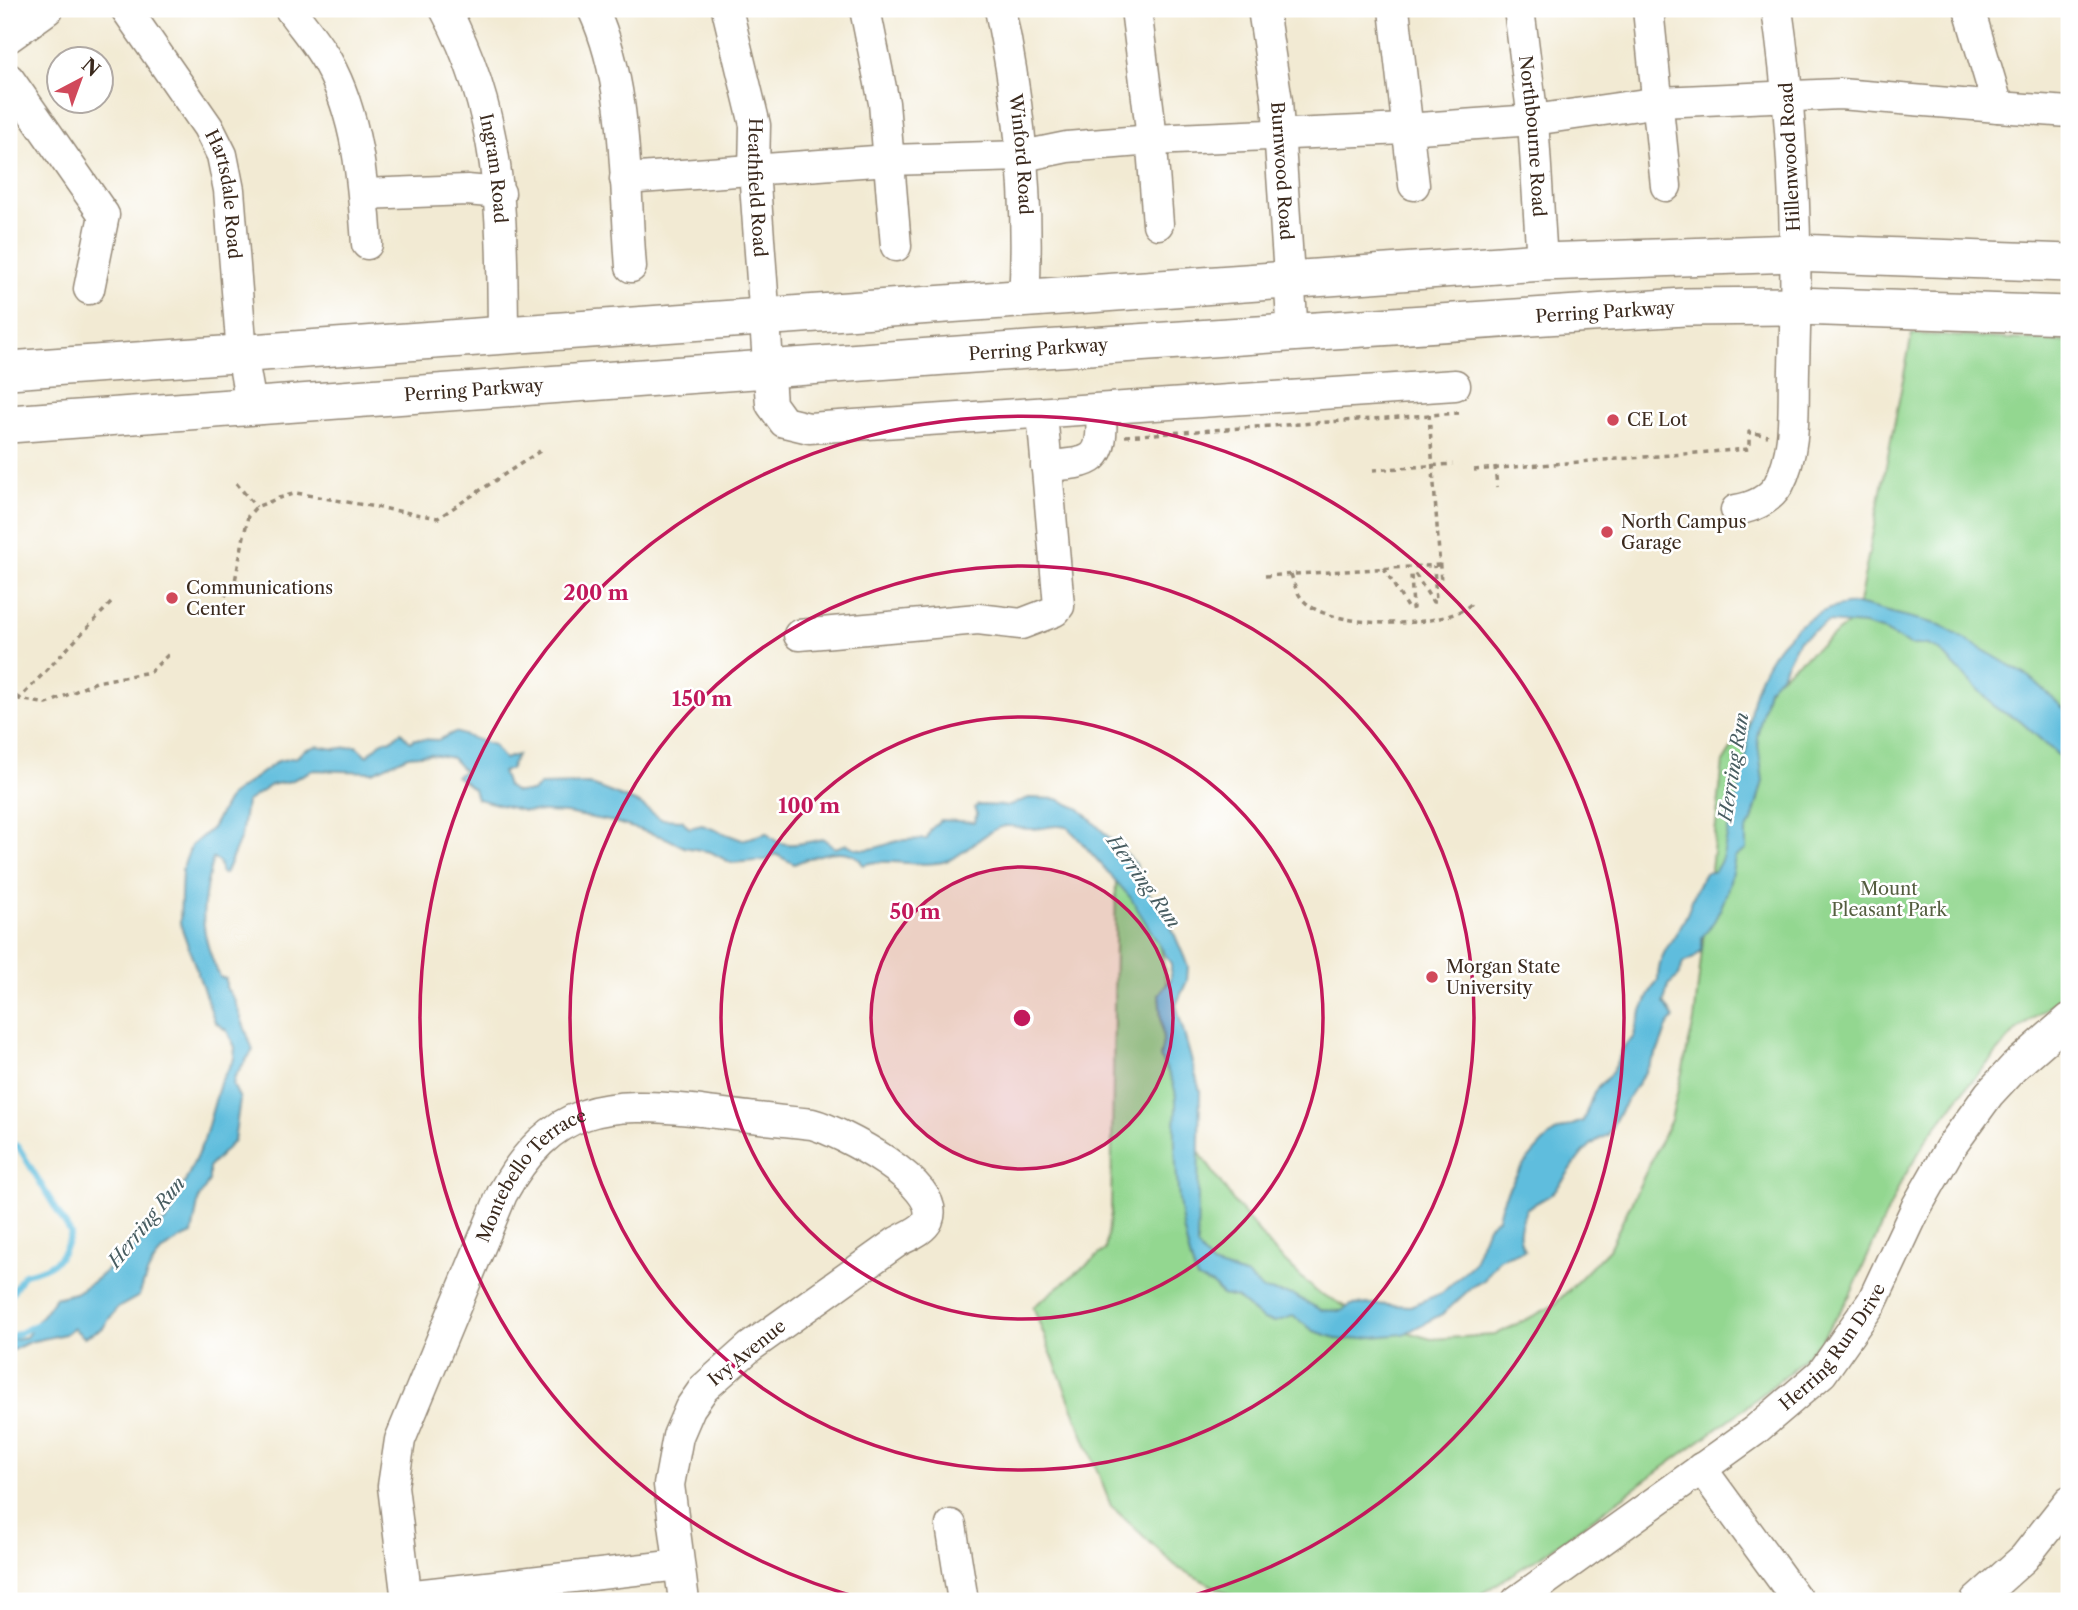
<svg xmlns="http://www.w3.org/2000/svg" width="2078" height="1610" viewBox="0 0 2078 1610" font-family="'Libre Caslon Text',serif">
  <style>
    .green { fill: #93d790; stroke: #678057; stroke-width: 2 }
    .water { fill: #5fbddd; stroke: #4d747e; stroke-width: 2 }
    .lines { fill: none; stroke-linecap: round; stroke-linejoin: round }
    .stream { stroke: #5fbddd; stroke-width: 6 }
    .minor-casing { stroke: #968a78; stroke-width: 33 }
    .major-casing { stroke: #968a78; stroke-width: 40 }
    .path { stroke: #968a78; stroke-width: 3.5; stroke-dasharray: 5 5; stroke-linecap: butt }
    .minor { stroke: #fff; stroke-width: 30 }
    .major { stroke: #fff; stroke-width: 37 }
    .ring { fill: none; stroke: #c2185b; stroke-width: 3.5 }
    .poi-dot { fill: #d1495b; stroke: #fff; stroke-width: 2.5 }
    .labels { text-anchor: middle; stroke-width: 5; stroke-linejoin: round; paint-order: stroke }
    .street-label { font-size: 18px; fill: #3b2a1e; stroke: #fff }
    .poi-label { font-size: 18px; fill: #3b2a1e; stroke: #fff; text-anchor: start }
    .park-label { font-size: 18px; fill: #555e40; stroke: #fff }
    .water-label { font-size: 19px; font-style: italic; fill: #485d61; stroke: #fff }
    .centre { fill: #c2185b; stroke: #fff; stroke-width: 3.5 }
    .ring-label { font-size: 21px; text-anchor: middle; font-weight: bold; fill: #c2185b; stroke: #fff; stroke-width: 5; stroke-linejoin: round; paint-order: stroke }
  </style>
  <rect width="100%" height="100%" fill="#fff"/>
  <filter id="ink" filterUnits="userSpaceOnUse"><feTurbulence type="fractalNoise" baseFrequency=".0143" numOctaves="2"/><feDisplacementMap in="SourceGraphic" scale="14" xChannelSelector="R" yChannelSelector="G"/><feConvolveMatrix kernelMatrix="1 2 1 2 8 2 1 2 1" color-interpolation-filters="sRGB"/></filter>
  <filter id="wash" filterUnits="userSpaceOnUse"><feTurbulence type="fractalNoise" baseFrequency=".00686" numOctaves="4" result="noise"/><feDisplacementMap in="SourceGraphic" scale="28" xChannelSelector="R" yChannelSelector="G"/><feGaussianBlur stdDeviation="1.57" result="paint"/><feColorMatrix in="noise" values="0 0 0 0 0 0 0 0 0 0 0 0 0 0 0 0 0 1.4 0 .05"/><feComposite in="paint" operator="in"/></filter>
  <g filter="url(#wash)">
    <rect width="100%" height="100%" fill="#f2ead3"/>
    <path class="green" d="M 1912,334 L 2069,342 L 2069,992 L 2016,1031 L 1965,1089 L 1929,1136 L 1901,1182 L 1850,1296 L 1820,1341 L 1790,1372 L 1737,1414 L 1544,1554 L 1470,1601 L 1242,1601 L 1178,1568 L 1111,1506 L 1033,1307 L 1105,1250 L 1111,1213 L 1116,875 L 1156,917 L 1192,1142 L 1237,1206 L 1276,1253 L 1317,1292 L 1380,1324 L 1431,1339 L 1495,1335 L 1553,1306 L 1609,1249 L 1671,1120 L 1694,1021 L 1723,762 L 1774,681 L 1856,618 Z"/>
    <path class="water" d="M 1857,604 L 1940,625 L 2028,676 L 2069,713 L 2069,765 L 2020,721 L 1997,709 L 1939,650 L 1928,645 L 1910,645 L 1885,631 L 1864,625 L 1828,622 L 1799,640 L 1780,676 L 1768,689 L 1757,737 L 1763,781 L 1752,821 L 1746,831 L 1746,850 L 1735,857 C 1730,886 1722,916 1702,937 L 1702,950 L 1694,958 L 1683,963 L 1679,976 L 1668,985 L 1664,1003 L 1674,1018 C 1664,1027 1666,1034 1660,1046 C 1645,1077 1621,1103 1608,1135 C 1578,1146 1571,1177 1550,1195 C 1543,1200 1533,1204 1526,1209 C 1521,1225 1515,1236 1525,1250 L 1499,1259 L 1484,1280 L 1473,1286 L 1444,1313 L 1404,1334 L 1342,1340 L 1314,1331 L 1293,1316 L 1276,1322 L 1263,1320 L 1237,1298 L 1222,1295 L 1213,1285 L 1197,1279 C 1181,1235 1177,1192 1175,1146 C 1173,1104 1185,1097 1160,1058 L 1163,1041 L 1159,994 L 1171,979 L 1171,964 L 1130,897 L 1069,828 C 1054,823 1047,829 1032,829 C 1021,830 1013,823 1001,827 C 981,833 966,855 946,861 C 921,869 885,856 863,865 C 851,841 813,856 794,864 L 775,854 L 767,860 L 731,863 L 711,852 L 684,847 L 666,838 L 614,822 L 566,813 L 524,811 L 477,799 L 474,789 L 456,776 L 464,771 L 452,758 L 431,754 L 408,756 L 373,772 L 312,770 L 291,781 L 271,785 L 246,802 L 241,837 L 225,874 L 222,874 L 219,862 L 213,858 C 200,907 198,931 220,977 L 226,979 L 226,988 L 234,999 L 253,1050 L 235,1076 L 233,1085 L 240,1099 L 234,1141 L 209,1167 L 209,1181 L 199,1198 L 192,1234 C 158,1247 149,1264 139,1296 L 116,1309 L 103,1328 L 84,1337 L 73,1328 L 65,1334 L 29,1342 L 9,1352 L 9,1340 L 26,1337 L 55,1298 L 75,1293 L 94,1281 L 169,1218 L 204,1140 L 220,1083 L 234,1059 L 235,1047 L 227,1031 L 215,1022 L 180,923 L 182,870 L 191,846 L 212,828 L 230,796 L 278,761 L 297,757 L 304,750 L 317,746 L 335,749 L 356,746 L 367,756 L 384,740 L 390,741 L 401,732 L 410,742 L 415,739 L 439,740 L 455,732 L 493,745 L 504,759 L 517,755 L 510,769 L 502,772 L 507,786 L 515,792 L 532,792 L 540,785 L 589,784 L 640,804 L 661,819 L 682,820 L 689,828 L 702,825 L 742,840 L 767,833 C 781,852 804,842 824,839 L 835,848 L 847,844 C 864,854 876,848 894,842 C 904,839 917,840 927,839 L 931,829 L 941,820 L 974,822 L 977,814 L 974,808 L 978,805 L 1008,806 L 1029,798 L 1057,799 L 1080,809 L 1136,864 L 1141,883 L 1167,917 L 1188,966 L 1187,981 L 1176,1005 L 1200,1091 L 1197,1246 L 1212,1265 L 1248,1276 L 1263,1290 L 1293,1295 L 1321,1310 L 1341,1311 L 1351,1305 L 1369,1304 L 1410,1306 L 1442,1293 L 1473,1264 L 1488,1226 L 1498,1218 C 1503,1188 1529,1155 1552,1134 C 1560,1128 1573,1125 1583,1121 L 1594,1092 L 1612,1072 L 1625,1045 L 1634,1037 C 1635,1025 1650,989 1658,980 C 1658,948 1679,937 1689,909 C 1693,895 1697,886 1705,873 L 1715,871 C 1727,853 1724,845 1729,826 C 1734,805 1741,784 1745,763 C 1748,742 1748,719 1753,699 C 1766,649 1805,606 1857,604 Z"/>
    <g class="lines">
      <g class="stream">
        <path d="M 9,1143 L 18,1146 L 71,1234 C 62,1261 53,1268 24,1274 L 9,1298"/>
        <path d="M 9,1338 L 42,1322"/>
      </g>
    </g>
  </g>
  <g filter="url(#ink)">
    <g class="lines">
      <defs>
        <g id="minor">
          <path id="s1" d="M 126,9 L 208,127 L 222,155 L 229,190 L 242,354 L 251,405"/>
          <path d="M 290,9 C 302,26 317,43 327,61 C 358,116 363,183 367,244"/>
          <path id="s2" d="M 445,9 C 503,116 502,217 503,335"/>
          <path d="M 593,9 C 629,87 624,182 631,267"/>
          <path id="s3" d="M 727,9 L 755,125 L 754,170 L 771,404 L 784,422 L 809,428 L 1455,385"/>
          <path d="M 865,9 L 884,103 L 896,246"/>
          <path id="s4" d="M 1000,9 C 1020,106 1030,201 1024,300"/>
          <path d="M 1136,9 L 1150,122 L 1158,224"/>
          <path id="s5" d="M 1263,9 L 1277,101 L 1293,334"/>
          <path d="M 1394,9 L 1414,185"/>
          <path id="s6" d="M 1519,9 L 1533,120 L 1542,262"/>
          <path d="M 1648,9 L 1666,186"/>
          <path d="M 1969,9 L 1998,107 L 2069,112"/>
          <path d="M 9,37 L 48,9"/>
          <path d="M 9,79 L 104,215 L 89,289"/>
          <path d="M 625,179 L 889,160 L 1023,156 L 1067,147 L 1152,140 L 1405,129 L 1533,120 L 1660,102 L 1840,94 L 1998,107"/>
          <path d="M 364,194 L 467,190 L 500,193"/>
          <path d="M 1046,466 C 1094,463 1104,462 1101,410"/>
          <path d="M 1736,510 C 1753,507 1770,500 1779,484 C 1797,450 1793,406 1794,369 C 1798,249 1794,127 1777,9"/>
          <path d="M 799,635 L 978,619 L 1021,624 L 1055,611 L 1059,606 L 1042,413"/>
          <path d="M 1701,1468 L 1798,1601"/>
          <path d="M 951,1525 L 963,1601"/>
          <path d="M 406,1596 L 679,1565"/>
          <path id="s7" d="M 407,1601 L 393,1486 L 400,1440 L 502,1194 C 552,1104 605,1101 701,1111 C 738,1116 775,1120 812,1124 C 839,1131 943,1184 928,1220 C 923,1231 907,1236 897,1242 L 750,1347 L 704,1388 L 690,1408 L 678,1436 L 669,1485 L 684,1601"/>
          <path id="s8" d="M 1517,1601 L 1754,1431 L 1822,1373 L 1872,1302 L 1917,1206 L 1950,1148 L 1989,1094 L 2014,1067 L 2069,1019"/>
          <path d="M 1976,1601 L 2024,1558 L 2069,1501"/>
        </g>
        <g id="major">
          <path d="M 9,370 L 1542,262 L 1794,253 L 2069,263"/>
          <path id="s9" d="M 9,424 L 1028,350 L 1684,307 L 1796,306 L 2069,315"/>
        </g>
      </defs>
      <use href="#minor" class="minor-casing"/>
      <use href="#major" class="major-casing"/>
      <g class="path">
        <path d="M 1429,414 L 1441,582"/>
        <path d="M 1125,436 L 1459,413"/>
        <path d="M 1495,466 L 1497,487"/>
        <path d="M 1373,470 L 1453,464"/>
        <path d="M 1474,470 L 1749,449 L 1749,432 L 1768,436"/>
        <path d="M 236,483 L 256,507"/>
        <path d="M 1384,568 L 1408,609 L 1413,608 L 1411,575 L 1415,574 L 1433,602 L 1436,602 L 1434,566"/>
        <path d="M 1291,574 C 1295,587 1298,598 1310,606 C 1341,628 1449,631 1474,601"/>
        <path d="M 1265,576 L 1440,565"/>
        <path d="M 225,596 L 235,581 L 248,516 L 256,507 L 279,498 L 296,493 L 438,518 L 543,449"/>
        <path d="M 111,603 L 19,699 L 47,704 L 96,682 L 150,672 L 170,653"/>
        <path d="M 9,689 L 19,699 L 9,709"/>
      </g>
      <use href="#minor" class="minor"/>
      <use href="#major" class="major"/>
    </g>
  </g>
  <circle cx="1022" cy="1018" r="151" fill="#c2185b" fill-opacity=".12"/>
  <g class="ring">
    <circle cx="1022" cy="1018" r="151"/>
    <circle cx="1022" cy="1018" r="301"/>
    <circle cx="1022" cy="1018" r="452"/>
    <path d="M871 1601A602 602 0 1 1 1173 1601"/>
  </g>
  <g class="poi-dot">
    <circle cx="1613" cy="420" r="7"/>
    <circle cx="1607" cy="532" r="7"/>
    <circle cx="172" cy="598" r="7"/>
    <circle cx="1432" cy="977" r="7"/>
  </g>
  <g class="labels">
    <g class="street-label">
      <text dy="6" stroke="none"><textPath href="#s6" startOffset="128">Northbourne Road</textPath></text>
      <text dy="6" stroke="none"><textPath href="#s4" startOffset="147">Winford Road</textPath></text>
      <text transform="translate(1790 157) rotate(-93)" y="6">Hillenwood Road</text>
      <text dy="6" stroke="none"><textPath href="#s2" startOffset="168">Ingram Road</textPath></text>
      <text dy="6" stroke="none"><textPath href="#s5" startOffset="163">Burnwood Road</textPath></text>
      <text dy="6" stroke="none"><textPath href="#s3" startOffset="182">Heathfield Road</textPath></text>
      <text dy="6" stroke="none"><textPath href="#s1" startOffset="214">Hartsdale Road</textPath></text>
      <text dy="6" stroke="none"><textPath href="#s9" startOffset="1600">Perring Parkway</textPath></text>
      <text dy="6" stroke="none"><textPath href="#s9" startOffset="1032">Perring Parkway</textPath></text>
      <text dy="6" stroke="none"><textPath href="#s9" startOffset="466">Perring Parkway</textPath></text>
      <text dy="6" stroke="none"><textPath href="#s7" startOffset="462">Montebello Terrace</textPath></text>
      <text dy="6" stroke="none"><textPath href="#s8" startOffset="408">Herring Run Drive</textPath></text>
      <text transform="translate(747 1353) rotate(-39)" y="6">Ivy Avenue</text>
    </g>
    <g class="poi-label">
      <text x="1627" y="426">CE Lot</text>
      <text x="1621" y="528">North Campus<tspan x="1621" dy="21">Garage</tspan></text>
      <text x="186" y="594">Communications<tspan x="186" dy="21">Center</tspan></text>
      <text x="1446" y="973">Morgan State<tspan x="1446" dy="21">University</tspan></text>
    </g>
    <g class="park-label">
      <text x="1889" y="895">Mount<tspan x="1889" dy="21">Pleasant Park</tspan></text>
    </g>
    <g class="water-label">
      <text transform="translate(1733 767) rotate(-81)" y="7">Herring Run</text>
      <text transform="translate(1144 881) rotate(54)" y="7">Herring Run</text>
      <text transform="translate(146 1222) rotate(-51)" y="7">Herring Run</text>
    </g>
  </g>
  <circle cx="1022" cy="1018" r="10" class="centre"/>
  <g class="ring-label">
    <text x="596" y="600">200 m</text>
    <text x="702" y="706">150 m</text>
    <text x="809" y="813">100 m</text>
    <text x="915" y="919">50 m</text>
  </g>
  <rect width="2078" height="1610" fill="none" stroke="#fff" stroke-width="35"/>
  <g transform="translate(80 80) rotate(41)"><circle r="33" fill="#ffffff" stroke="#b1aaa5" stroke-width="2"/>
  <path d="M0-5L12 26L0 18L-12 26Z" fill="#d1495b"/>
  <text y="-10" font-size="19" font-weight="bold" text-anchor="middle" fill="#3b2a1e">N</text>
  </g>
</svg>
